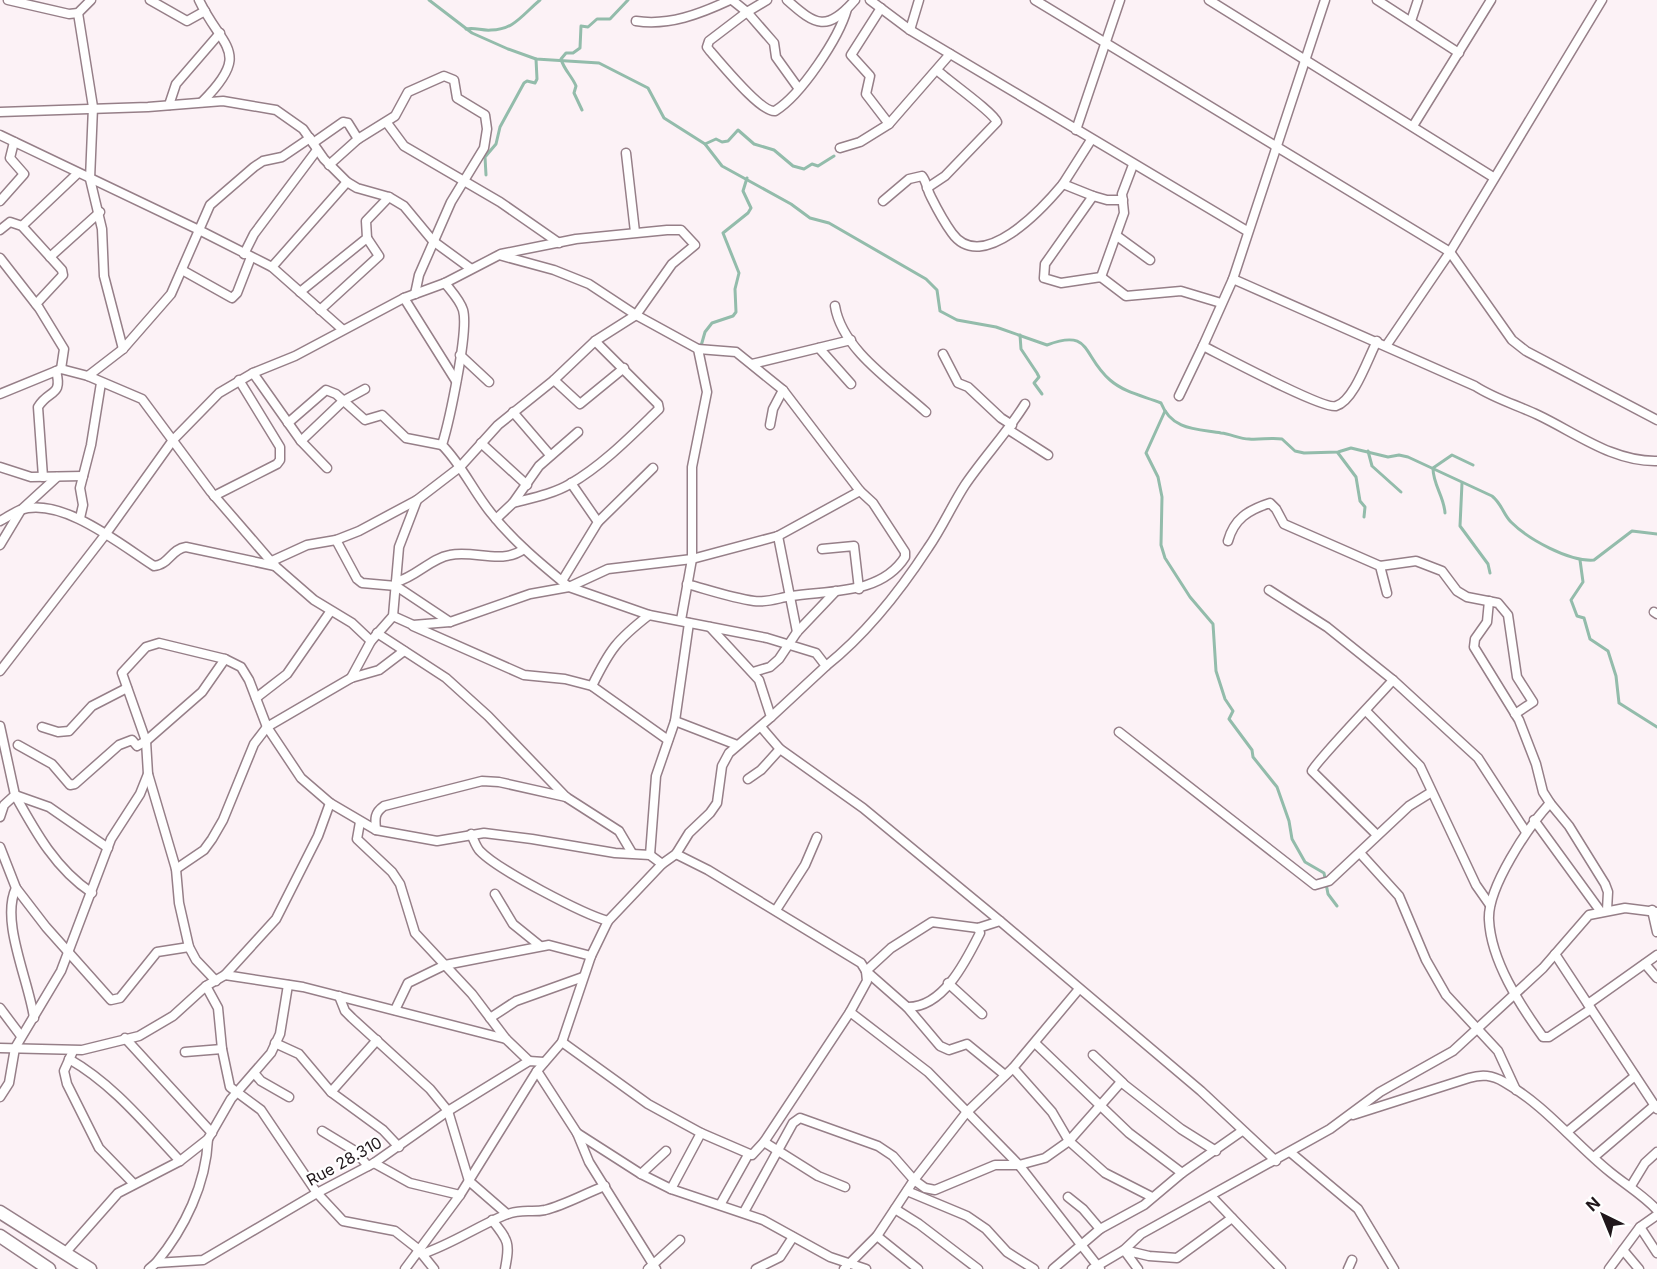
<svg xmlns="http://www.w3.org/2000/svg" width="1657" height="1269" viewBox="0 0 1657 1269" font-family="Inter,sans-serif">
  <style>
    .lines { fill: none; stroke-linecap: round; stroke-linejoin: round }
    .stream { stroke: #93bcab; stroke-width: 3 }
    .minor-casing { stroke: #967f88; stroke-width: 11 }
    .secondary-casing { stroke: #967f88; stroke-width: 15 }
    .minor { stroke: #fff; stroke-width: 8 }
    .secondary { stroke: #fff; stroke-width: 12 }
    .labels { text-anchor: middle; stroke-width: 4.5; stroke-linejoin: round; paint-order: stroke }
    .street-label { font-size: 16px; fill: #20171b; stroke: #fff }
  </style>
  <rect width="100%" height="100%" fill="#fcf2f6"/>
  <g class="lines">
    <g class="stream">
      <path d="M 429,0 L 472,33 L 508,49 L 536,59 L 599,63 L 648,88 L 664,118 L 705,144 L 722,166 L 791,204 L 810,218 L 829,223 L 926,279 L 937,290 L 940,311 L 957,320 L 996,327 L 1047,345 C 1092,328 1082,356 1110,380 C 1125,393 1144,396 1161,403 C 1172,431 1198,429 1221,433 C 1231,434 1240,439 1249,439 C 1261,440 1271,437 1282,439 L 1295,451 L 1304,453 L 1338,452 L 1351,448 L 1388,457 L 1399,455 L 1408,457 L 1492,496 C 1502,504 1503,514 1511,522 C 1528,539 1569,562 1594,560 L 1632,531 L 1657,534"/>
      <path d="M 466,29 C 475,27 482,31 491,30 C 514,30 523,14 540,0"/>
      <path d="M 582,110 L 574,93 L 576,86 C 572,76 564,70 561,59 L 566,53 L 573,53 L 580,48 L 581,26 L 588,27 L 597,19 L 610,19 L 628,0"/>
      <path d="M 705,144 L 716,139 L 722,142 L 728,141 L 738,130 L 754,144 L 774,150 L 793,166 L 804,169 L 812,164 L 818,166 L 834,156"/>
      <path d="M 486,175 L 485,157 L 496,144 L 500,127 L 524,83 L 527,81 L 535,83 L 537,79 L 536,59"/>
      <path d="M 1020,335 L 1021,349 L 1037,373 L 1039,377 L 1034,383 L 1042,394"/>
      <path d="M 701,346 L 705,332 L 712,323 L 733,316 L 736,312 L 735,289 L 739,273 L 723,233 L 748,213 L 751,208 L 743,191 L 747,178"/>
      <path d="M 1165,411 L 1146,453 L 1158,477 L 1162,497 L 1161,545 L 1165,558 L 1190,597 L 1213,624 L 1216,671 L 1225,699 L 1233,711 L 1229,719 L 1252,750 L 1253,757 L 1277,787 L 1289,821 L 1292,839 L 1305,862 L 1324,873 L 1328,894 L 1337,906"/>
      <path d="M 1368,451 L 1372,466 L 1401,492"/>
      <path d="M 1338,453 L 1356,477 L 1360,501 L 1365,507 L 1364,517"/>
      <path d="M 1462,483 L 1460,526 L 1488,564 L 1490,573"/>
      <path d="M 1445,513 C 1444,496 1433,485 1433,468 L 1452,455 L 1473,465"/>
      <path d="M 1580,560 L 1583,582 L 1571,600 L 1577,616 L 1584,618 L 1590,639 L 1608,651 L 1616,676 L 1619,703 L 1657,727"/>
    </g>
    <defs>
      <g id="minor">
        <path d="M 8,0 L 69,14 L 78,13 L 91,0"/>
        <path d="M 150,0 L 187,21 L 205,11"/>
        <path d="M 199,0 C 222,49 253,51 202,102"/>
        <path d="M 732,0 L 747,12 L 767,0"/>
        <path d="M 787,0 C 816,26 827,32 855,0"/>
        <path d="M 870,0 L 910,30 L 1247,231"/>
        <path d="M 1035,0 L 1450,252 L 1512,340 L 1526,351 L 1657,420"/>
        <path d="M 1209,0 L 1493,177"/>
        <path d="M 1377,0 L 1459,53"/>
        <path d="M 881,8 L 851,55 L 870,76 L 866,94 L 889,124"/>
        <path d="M 78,13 L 93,107 L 90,179 L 102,229 L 104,276 L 123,349"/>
        <path d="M 636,21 C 669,26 700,14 730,0"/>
        <path d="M 1411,21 L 1418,0"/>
        <path d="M 910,30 L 919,0"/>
        <path d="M 799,89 L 776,57 L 774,43 L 747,12 L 709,41 L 707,47 L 710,51 C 721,63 761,113 775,111 C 801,95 839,38 847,9"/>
        <path d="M 169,105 L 176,84 L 220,33"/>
        <path d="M 0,112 L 148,107 L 223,101 L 276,110 L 303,129 L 324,159 L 347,182 L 357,188 L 389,197 L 404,206 L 433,241 L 470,268"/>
        <path d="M 387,123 L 404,146 L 500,202 L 559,243"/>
        <path d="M 1413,126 L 1491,0"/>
        <path d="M 1076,130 L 1120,0"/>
        <path d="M 0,135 L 199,230 L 272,267 L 342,329"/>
        <path d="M 1091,140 L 1063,184 L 1093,196 L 1045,264 L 1044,278 L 1061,283 L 1101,277 L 1126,296 L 1181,291 L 1221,303"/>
        <path d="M 313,143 L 343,122 L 348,123 L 358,139"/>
        <path d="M 840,148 L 860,142 L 889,124 L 950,54"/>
        <path d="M 626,153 L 635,232"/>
        <path d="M 329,165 L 358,139 L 395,116 L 408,92 L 444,76 L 454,80 L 457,98 L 485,115 L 487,129 L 484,148 L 451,202 L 419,275 L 415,294"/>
        <path d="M 927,188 L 945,176 L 997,122 C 993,112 950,82 938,71"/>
        <path d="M 1093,196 L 1107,200 L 1123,200"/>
        <path d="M 0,201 L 24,174 L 10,158 L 14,142"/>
        <path d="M 883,201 L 909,179 L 922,176 C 927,182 927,190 931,197 C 937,209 944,222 952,233 C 982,275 1043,208 1063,184"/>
        <path d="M 22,226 L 78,173"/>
        <path d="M 0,230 L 10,222 L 22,226 L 62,270 L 63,275 L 36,304"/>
        <path d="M 1117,236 L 1150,260"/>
        <path d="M 244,254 L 254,234 L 317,150"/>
        <path d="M 50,257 L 100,212"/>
        <path d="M 0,258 L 39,308 L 64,349 L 61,369"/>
        <path d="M 272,267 L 347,182"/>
        <path d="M 182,270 L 232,298 L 237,293 L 251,257"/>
        <path d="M 1101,277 L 1124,213 L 1122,194 L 1133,165"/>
        <path d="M 1233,279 L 1475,386 C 1495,399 1517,405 1538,415 C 1576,433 1613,462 1657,461"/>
        <path d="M 445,283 C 451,291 460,300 463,310 C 469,331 449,422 442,445 C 462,465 473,491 491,513 C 513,541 541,564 569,587 L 608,569 L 692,559 L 778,536 L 860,491"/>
        <path d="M 300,292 L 367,238 L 366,221 L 389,197"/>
        <path d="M 404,298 L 456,381"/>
        <path d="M 835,306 C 842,350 894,383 926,412"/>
        <path d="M 320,310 L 379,256 L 367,238"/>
        <path d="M 1203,346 L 1233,279 L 1325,0"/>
        <path d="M 1386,346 L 1450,252 L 1602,0"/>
        <path d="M 819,348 L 851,384"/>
        <path d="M 943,354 L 958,383 L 968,387 L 1001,418 L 1012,425"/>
        <path d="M 460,355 L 489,382"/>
        <path d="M 752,364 L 851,340"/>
        <path d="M 253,373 L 301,441 L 327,468"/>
        <path d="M 88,376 L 123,349 L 171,294 L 210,205 L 254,167 L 263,161 L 282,157 L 310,138"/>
        <path d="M 554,380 L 580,404 L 624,368"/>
        <path d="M 0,394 L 61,369 L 88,376 L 142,399 L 211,492 L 275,566 L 314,600 L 352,623 L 371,641"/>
        <path d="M 1179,396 L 1203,346 C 1221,355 1324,410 1336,406 C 1354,401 1368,358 1377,341"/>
        <path d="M 513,412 L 550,455"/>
        <path d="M 288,423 L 326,390 L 336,394 L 365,420 L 382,415 L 406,438 L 442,445"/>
        <path d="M 770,425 L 773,409 L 783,390"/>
        <path d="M 1009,430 L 1048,455"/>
        <path d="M 301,441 L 343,401 L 365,389"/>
        <path d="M 481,443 L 527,485"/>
        <path d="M 0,467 L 31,477 L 83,476"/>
        <path d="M 43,477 L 38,407 C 49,389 63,397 56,371"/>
        <path d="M 214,496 L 277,464 L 280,460 L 280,447 L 239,380"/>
        <path d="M 513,503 C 532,498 553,494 570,484 C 603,465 632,435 659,409 L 658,404 L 595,341"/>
        <path d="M 80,518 L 83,505 L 80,488 L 91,445 L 101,383"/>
        <path d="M 496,519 L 513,503 L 539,466 L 578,432"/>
        <path d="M 0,521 C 6,518 13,513 20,510 C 62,496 121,545 154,566 C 169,565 171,549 186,547 L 275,566"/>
        <path d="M 598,522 L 653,468"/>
        <path d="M 778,536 L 797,632"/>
        <path d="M 336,540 L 357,579 L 362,583 L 396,586 L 450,622"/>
        <path d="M 1228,541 C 1234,519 1248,510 1270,503 L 1276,509 L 1284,524 L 1380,566 L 1387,593"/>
        <path d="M 0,545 L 21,510 L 57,477"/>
        <path d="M 822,549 L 854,546 L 859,589"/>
        <path d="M 272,561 L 307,545 L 336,540 L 359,531 L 417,500"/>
        <path d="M 1380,566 L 1416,561 L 1442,571 L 1457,591 L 1467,597 L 1498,603 L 1508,615 L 1517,677 L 1533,702 L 1515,714"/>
        <path d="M 562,581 L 598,522 L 571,483"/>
        <path d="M 396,582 C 416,577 431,558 450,555 C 475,550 502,565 524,549"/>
        <path d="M 687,584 C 709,590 732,598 754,601 C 767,603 778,598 791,596 C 829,590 881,595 905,557 L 905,552 L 873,503 L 860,491 L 783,390 L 736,352 L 698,349"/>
        <path d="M 1269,590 L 1327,627 L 1393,680 L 1478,758 L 1526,832"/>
        <path d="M 1489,601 L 1487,622 L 1475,639 L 1474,647 L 1519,720 L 1536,764 L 1543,792 L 1550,803 C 1528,827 1487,888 1489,920 C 1491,961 1520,1005 1543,1037 L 1549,1037 L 1591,1009"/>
        <path d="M 1654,612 L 1657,614"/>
        <path d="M 393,616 L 413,625 L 450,622 L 530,594 L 569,587 L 649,615 L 767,638 L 816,653 L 826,666 L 771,717"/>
        <path d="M 413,626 L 524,675 L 565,679 L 592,686 L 668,740"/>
        <path d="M 377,633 L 446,678 L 488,716 L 566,797 L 619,831 L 632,853"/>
        <path d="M 826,666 C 866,634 900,591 928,548 C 942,528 952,505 965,485 C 984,457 1007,433 1025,404"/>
        <path d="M 0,671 L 105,535 L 173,440 L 219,393 L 253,373 L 295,356 L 404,298 L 445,283 L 499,255 L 554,270 L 589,284 L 636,315 L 698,349 L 707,392 L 692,467 L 692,559 L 681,620"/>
        <path d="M 753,672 L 770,667 L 779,659 L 797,632 L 836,591"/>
        <path d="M 351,678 L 371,641 L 393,616 L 399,547 L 417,500 L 460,467 L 498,425 L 554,380 L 595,341 L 636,315 L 672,264 L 695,245 L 681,230 L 667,230 L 576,239 L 501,254"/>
        <path d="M 592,686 C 610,649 617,640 649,615"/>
        <path d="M 256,698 L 287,674 L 330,612"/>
        <path d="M 1367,712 L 1420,766 L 1476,885 L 1490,905"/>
        <path d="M 675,721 L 737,745"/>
        <path d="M 0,726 L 15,795 L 4,805 L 0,817"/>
        <path d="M 42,727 L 58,732 L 69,731 L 92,706 L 127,688"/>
        <path d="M 762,728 L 780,749 L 863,808 L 1000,921"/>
        <path d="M 1119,732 L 1315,885 L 1329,881 L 1409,806 L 1430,793"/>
        <path d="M 18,745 L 52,764 L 70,785 L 75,784 L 119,745 L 132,740 L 137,746 L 146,741 L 202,692 L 225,659"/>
        <path d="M 148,774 L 176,869 L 179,903 L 189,947 L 196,960 L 216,981"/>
        <path d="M 748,779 L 761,770 L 780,749"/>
        <path d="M 15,795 C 36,833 56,869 92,893"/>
        <path d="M 15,795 L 49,807 L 108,848"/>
        <path d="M 1550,803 L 1569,826 L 1605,884 L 1608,892 L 1607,910"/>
        <path d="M 1534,820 L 1601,912"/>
        <path d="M 360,822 L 357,839 L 392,872 L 400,884 L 415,933 L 472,994 L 506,1039 L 529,1061"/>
        <path d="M 376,830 C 375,819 374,813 384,806 L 482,781 L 499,782 L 566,797"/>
        <path d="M 471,834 C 474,840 476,847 480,851 C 498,870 583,914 608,921"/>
        <path d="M 1377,835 L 1312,771 C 1315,762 1381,694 1393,680"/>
        <path d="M 0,847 L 16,888 L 46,927 L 111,1000 L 120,998 L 157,952 L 189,947"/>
        <path d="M 1360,853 L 1399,896 L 1426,960 L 1446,995 L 1498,1051 L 1516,1090"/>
        <path d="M 676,854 L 708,870 L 861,963 L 866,971 L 907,1007 C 943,1008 966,961 980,933 L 978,928"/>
        <path d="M 650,855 L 656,776 L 675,721 L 689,623"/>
        <path d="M 176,869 L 204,850 L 212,839 L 223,820 L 254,744 L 267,727 L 351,678 L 379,670 L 404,651"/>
        <path d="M 16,888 C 0,921 29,981 34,1018"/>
        <path d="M 495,894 L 513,924 L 539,945"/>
        <path d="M 776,910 L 805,865 L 817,837"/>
        <path d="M 1652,910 L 1657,932"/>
        <path d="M 1555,954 L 1657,1109"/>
        <path d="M 1645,964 L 1657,978"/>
        <path d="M 866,971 L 891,948 L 932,922 L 978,928 L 1000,921 L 1201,1091 L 1276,1161"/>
        <path d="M 225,975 L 276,919 L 318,836 L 330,803"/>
        <path d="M 948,983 L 982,1014"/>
        <path d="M 206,986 L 218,1008 L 222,1049 L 230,1087 L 261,1110 L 317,1193 L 343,1221 L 395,1231 L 418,1249 L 434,1269"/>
        <path d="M 339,996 L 345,1011 L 352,1018 L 430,1089 L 448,1111 L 469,1181 L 507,1214"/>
        <path d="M 1588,1004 L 1657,955"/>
        <path d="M 907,1007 L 940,1046 L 949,1050 L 967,1044 L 1005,1075"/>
        <path d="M 0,1008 L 21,1036"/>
        <path d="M 395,1010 L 408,983 L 445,965 L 549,945 L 591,956"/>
        <path d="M 850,1012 L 867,981 L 866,971"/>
        <path d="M 490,1018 L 516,1001 L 583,977"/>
        <path d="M 125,1038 L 212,1133"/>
        <path d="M 562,1042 L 648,1104 L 701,1133 L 752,1155 L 764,1142 L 850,1012 L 928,1072 L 1019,1165 L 1100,1269"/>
        <path d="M 275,1043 L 299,1054 L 331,1092 L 383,1130 L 399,1147"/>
        <path d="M 1035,1043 L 1129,1133 L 1182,1173"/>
        <path d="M 0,1048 L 82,1050 L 139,1036 L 173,1016 L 206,986 L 225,975 L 303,987 L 506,1039"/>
        <path d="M 73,1051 L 64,1071 L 67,1084 L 99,1148 L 133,1183"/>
        <path d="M 185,1052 L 222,1049"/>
        <path d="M 1093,1055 L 1123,1083"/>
        <path d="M 69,1059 C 113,1084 145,1124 180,1161"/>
        <path d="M 1013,1068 L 1052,1112 L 1069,1141 L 1121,1082 L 1181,1129 L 1216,1151"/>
        <path d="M 537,1071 L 577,1133 L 589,1162 L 656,1269"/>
        <path d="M 254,1073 L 261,1081 L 289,1097"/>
        <path d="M 331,1092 L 377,1040"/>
        <path d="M 0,1097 L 9,1083 L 15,1048 L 61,971 L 111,839 L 140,794 L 148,774 L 146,741 L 122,673 L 146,647 L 159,643 L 225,659 L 241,667 L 249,680 L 267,727 L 301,778 L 330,803 L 376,830 L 437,841 L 484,833 L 532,839 L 615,853 L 650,855 L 662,864"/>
        <path d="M 1353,1115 L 1469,1078 C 1482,1074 1492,1075 1504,1082 C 1545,1105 1574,1143 1610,1172 C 1626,1185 1643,1195 1657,1210"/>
        <path d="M 322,1131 L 355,1151 L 368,1166"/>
        <path d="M 1567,1132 L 1635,1076"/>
        <path d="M 577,1133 L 641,1174 L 671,1189 L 763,1220 L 830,1257 L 866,1269"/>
        <path d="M 764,1142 L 818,1176 L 845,1187"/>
        <path d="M 1290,1152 L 1358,1209 L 1394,1269"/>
        <path d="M 1594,1157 L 1655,1105"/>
        <path d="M 374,1163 L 410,1183 L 460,1195"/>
        <path d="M 641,1174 L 666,1151"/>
        <path d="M 1631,1186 L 1645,1163 L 1657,1152"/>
        <path d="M 671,1189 L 701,1133"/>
        <path d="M 907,1191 L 967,1216 L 986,1229 L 1007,1252 L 1034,1269"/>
        <path d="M 1068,1197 L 1083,1209 L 1100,1229"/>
        <path d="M 1212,1197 L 1281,1269"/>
        <path d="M 720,1205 L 748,1155"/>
        <path d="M 895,1209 L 919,1224 L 978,1269"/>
        <path d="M 744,1212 L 793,1123 L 800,1118 L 878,1146 L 893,1156 L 914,1180 L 925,1188 L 935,1190 L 995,1165 L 1019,1165 L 1045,1158 L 1069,1141 L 1105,1173 L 1152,1197"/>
        <path d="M 492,1220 C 509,1241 510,1243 505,1269"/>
        <path d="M 1640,1227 L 1657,1253"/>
        <path d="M 877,1236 L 918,1269"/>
        <path d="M 1623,1250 L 1639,1269"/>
        <path d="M 65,1253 L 118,1193 L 180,1161 L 208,1139 L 231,1099 L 271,1053 L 280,1034 L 288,985"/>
        <path d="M 422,1254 C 452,1244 476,1227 505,1215 C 522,1208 531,1213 545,1210 C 565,1205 586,1193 605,1186"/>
        <path d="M 156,1263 C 185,1228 206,1184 208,1139"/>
        <path d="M 149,1269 L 156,1263 L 203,1260 L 317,1193 L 374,1163 L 448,1111 L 529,1061 L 544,1062"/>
        <path d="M 405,1269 L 460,1195 L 537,1071 L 562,1042 L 591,956 L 608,921 L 662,864 L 676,854 L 689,833 L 710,813 L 717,803 L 722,766 L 729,753 L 771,717 L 759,680 L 710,627"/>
        <path d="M 648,1269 L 680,1240"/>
        <path d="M 756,1269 L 780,1257 L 793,1237"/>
        <path d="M 844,1269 L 877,1236 L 914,1180 L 966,1113 L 1013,1068 L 1079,989"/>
        <path d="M 1053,1269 L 1100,1229 L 1144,1205 L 1182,1173 L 1242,1131"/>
        <path d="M 1092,1269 L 1124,1250 L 1141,1234 L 1330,1129 L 1380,1092 L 1453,1051 L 1543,968 L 1589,915 L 1625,908 L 1657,912"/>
        <path d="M 1138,1269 L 1124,1250 L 1149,1256 L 1177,1258 L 1232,1218"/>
        <path d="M 1348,1269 L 1352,1260"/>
        <path d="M 1609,1269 L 1640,1227 L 1657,1215"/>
      </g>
      <g id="secondary">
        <path d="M 0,1212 L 90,1269"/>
        <path d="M 0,1236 L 49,1269"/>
      </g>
    </defs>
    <use href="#minor" class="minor-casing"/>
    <use href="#secondary" class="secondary-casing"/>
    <use href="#minor" class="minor"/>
    <use href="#secondary" class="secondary"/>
  </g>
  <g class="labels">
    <g class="street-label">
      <text transform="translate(344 1161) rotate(-29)" y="6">Rue 28.310</text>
    </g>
  </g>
  <g transform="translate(1603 1215) rotate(317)" stroke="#ffffff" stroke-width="4.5" paint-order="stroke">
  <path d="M0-4.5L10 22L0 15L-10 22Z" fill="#20171b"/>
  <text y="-9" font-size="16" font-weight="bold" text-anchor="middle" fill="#20171b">N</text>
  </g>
</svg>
